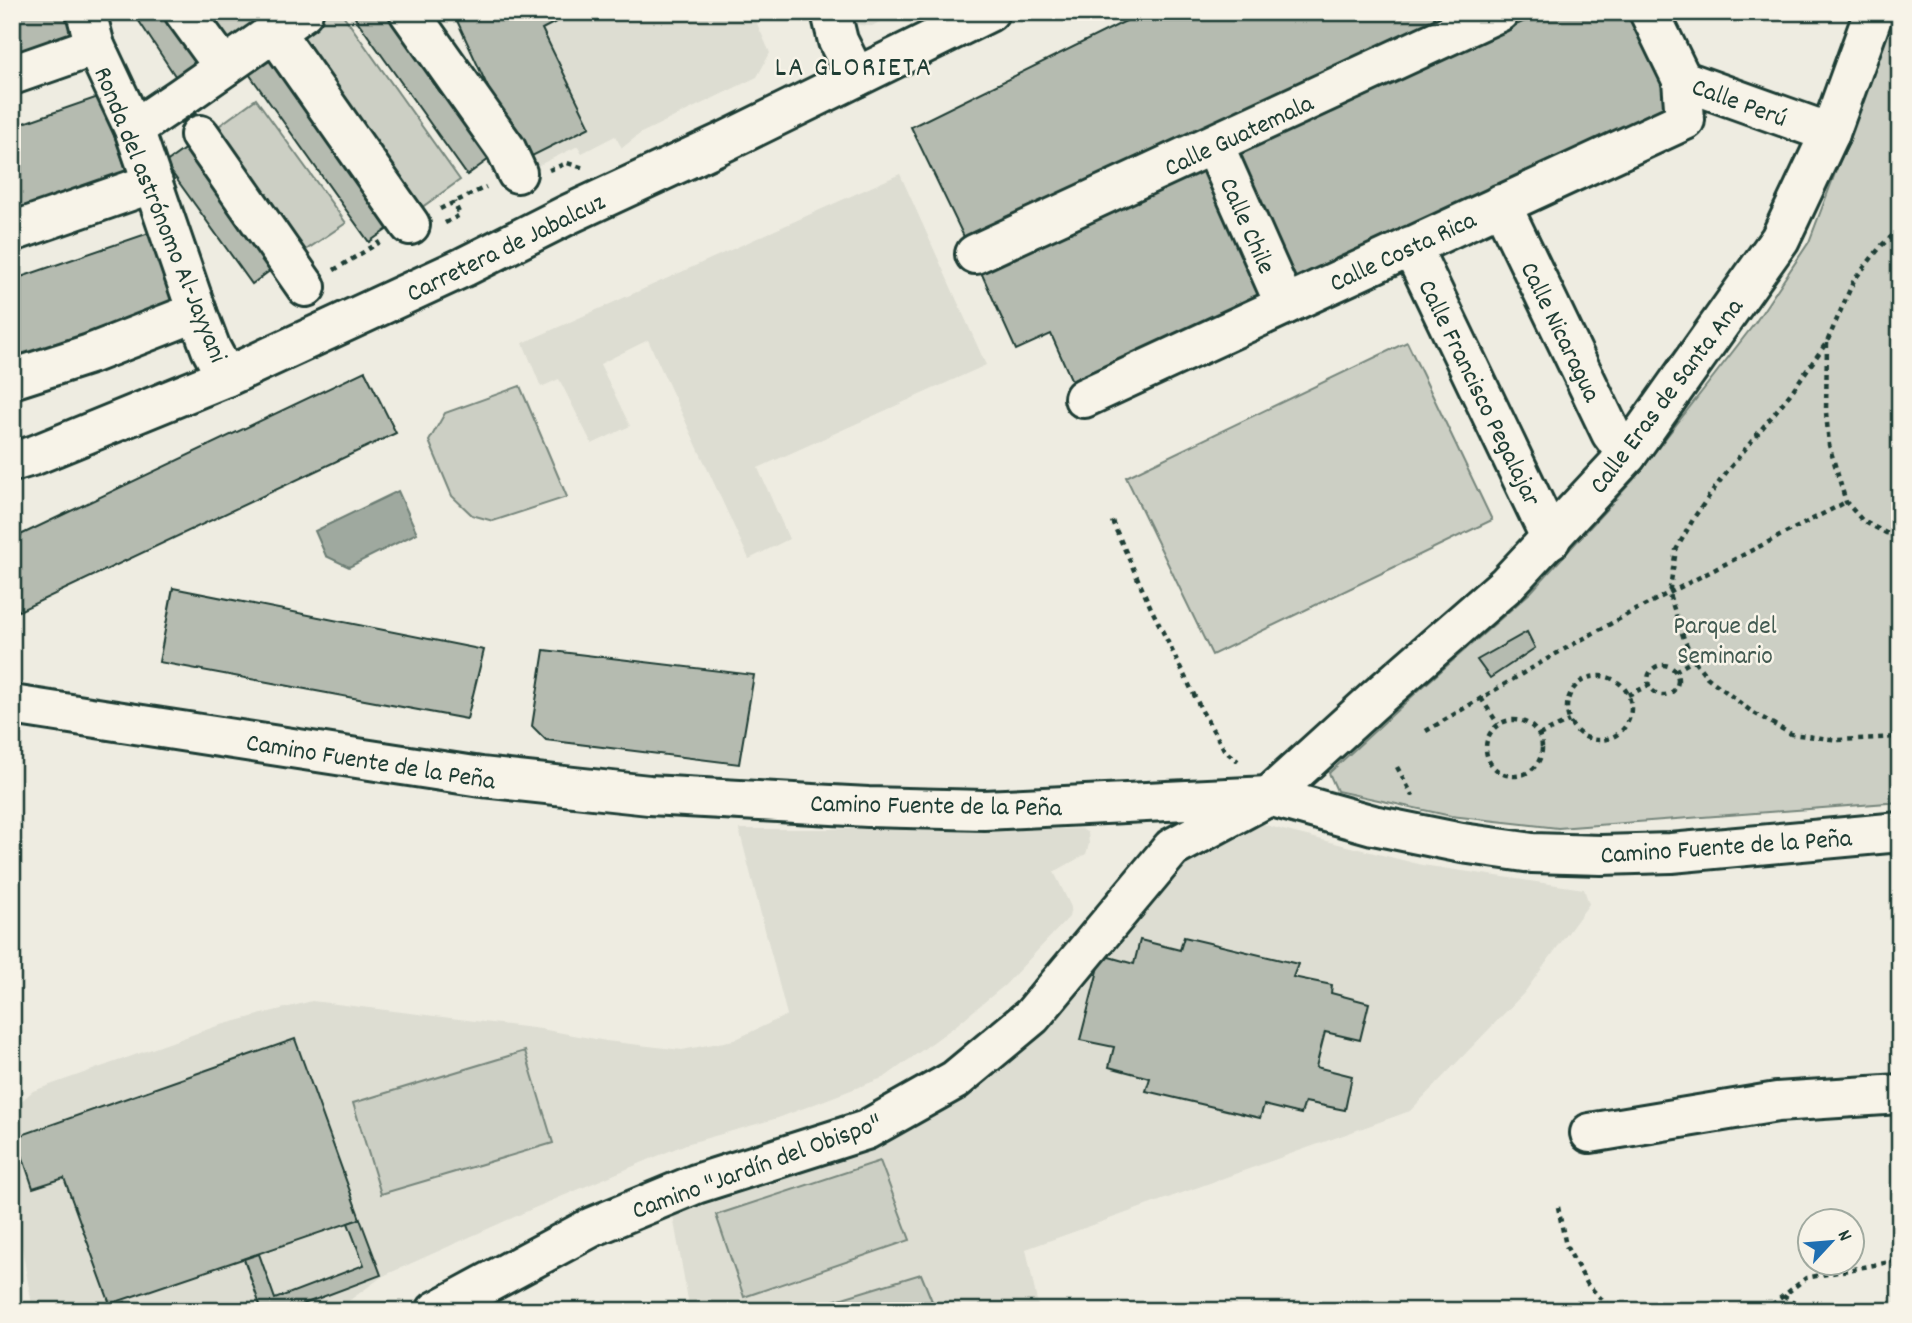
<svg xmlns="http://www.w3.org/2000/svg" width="1912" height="1323" viewBox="0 0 1912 1323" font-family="Dekko,sans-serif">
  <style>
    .built { fill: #ddddd2 }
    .green { fill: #cccfc4; stroke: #76867c; stroke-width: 2 }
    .water { fill: #9fa99f; stroke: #6c7e74; stroke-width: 2 }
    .building { fill: #b5bbb0; stroke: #1f3d34; stroke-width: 2 }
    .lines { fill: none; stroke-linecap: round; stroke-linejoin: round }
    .minor-casing { stroke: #1f3d34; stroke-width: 44 }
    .path { stroke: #1f3d34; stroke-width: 4.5; stroke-dasharray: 5 5; stroke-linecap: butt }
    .minor { stroke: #f7f3e8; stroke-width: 38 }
    .labels { text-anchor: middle; stroke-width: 5; stroke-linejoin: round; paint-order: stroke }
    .street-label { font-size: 26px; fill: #1f3d34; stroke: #f7f3e8 }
    .park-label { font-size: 26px; fill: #425a51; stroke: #f7f3e8 }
    .neighbourhood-label { font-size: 28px; letter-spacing: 2px; fill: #1f3d34; stroke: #f7f3e8 }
  </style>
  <rect width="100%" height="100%" fill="#eeece1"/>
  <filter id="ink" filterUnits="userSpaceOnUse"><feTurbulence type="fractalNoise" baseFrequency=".0143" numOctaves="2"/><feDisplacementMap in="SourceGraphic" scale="14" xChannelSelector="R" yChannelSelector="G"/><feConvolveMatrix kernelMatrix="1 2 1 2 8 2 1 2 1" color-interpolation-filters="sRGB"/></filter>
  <g filter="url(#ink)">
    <g class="built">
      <path d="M 453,12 L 752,12 L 770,53 L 757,77 L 641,133 L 622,148 L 615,136 L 582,153 L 578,146 L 527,171 Z"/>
      <path d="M 848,12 L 898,12 L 872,26 L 858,25 L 851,18 Z"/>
      <path d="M 900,174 L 986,365 L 758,468 L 789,539 L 749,559 L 648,340 L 600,364 L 630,426 L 592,444 L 559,379 L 541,387 L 523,343 Z"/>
      <path d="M 1249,820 L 1283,830 L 1422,865 L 1584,889 L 1589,904 L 1524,993 L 1410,1111 L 1026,1249 L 1039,1311 L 690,1311 L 673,1216 L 735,1195 L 893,1136 L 1176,858 Z"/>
      <path d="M 739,829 L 1082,829 L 1088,833 L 1089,844 L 1086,854 L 1054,872 L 1071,907 L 1069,917 L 1005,985 L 954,1027 L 885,1077 L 778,1118 L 686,1144 L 532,1209 L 383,1276 L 335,1311 L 33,1311 L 12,1191 L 12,1109 L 33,1091 L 217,1026 L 312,1001 L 541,1029 L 606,1041 L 682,1050 L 734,1040 L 787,1015 Z"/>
    </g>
    <g class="green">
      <path d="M 187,12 L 268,12 L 272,18 L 220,57 Z"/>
      <path d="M 328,12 L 341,12 L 460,180 L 411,215 L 288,41 Z"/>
      <path d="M 1890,12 L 1900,12 L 1900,802 L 1558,828 L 1451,816 L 1337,791 L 1329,773 L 1418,691 L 1531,592 L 1633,480 L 1755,323 L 1809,242 L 1864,97 Z"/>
      <path d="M 256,99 L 346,223 L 291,260 L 205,136 Z"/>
      <path d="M 1407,342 L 1492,520 L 1212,655 L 1126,477 Z"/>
      <path d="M 520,386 L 567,497 L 493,521 L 472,515 L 452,496 L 429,441 L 445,413 Z"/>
      <path d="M 525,1051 L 553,1143 L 381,1194 L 353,1103 Z"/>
      <path d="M 880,1161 L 910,1240 L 744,1297 L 716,1215 Z"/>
      <path d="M 921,1274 L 936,1311 L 800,1311 Z"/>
    </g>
    <path class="water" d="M 398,491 L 417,533 L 349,567 L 326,556 L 315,531 Z"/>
    <g class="building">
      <path d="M 12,12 L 72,12 L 79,32 L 12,55 Z"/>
      <path d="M 133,12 L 175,12 L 213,69 L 183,88 Z"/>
      <path d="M 351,12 L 395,12 L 496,154 L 467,175 Z"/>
      <path d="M 453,12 L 575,12 L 542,29 L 590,127 L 522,161 Z"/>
      <path d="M 1134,12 L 1432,12 L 1436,22 L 966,241 L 911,127 L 1136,16 Z"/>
      <path d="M 1545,12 L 1630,12 L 1674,106 L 1294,291 L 1232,154 Z"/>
      <path d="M 277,50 L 399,221 L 369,242 L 247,71 Z"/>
      <path d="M 101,96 L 127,172 L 12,212 L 12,127 Z"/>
      <path d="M 197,140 L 283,261 L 252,284 L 165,163 Z"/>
      <path d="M 1207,168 L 1267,302 L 1075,388 L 1051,334 L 1016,350 L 980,270 Z"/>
      <path d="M 149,233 L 174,306 L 12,362 L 12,280 Z"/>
      <path d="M 365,371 L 396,433 L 19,611 L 12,598 L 12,539 Z"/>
      <path d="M 173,588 L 484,650 L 467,719 L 159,662 Z"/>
      <path d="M 1527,632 L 1535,648 L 1490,678 L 1477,660 Z"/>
      <path d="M 544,650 L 754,675 L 739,764 L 546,740 L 532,726 Z"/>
      <path d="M 1184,937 L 1298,964 L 1293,977 L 1332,985 L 1331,993 L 1369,1003 L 1360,1040 L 1325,1032 L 1316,1067 L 1352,1076 L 1345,1110 L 1305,1102 L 1301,1114 L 1264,1105 L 1260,1118 L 1146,1091 L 1150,1078 L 1109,1067 L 1114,1047 L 1080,1040 L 1102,955 L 1134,964 L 1140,940 L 1180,950 Z"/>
      <path d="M 295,1039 L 360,1219 L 110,1304 L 64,1178 L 33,1188 L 16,1137 Z"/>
      <path d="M 360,1219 L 381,1275 L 285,1311 L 262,1311 L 244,1259 L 259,1254 L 275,1299 L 364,1265 L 348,1223 Z"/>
      <path d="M 125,1302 L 128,1311 L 102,1311 Z"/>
    </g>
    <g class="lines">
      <defs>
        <g id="minor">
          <path d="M 86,12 L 95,46 L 134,129 L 197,312 L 211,349 L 226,377"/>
          <path d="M 184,12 L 224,67"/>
          <path d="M 409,12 L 506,149 L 517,173"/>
          <path d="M 831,12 L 838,41 L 856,77"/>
          <path d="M 1649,12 L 1682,80 L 1830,133"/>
          <path d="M 274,31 L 410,225"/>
          <path d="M 12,75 L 95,46"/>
          <path d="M 134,129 L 180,98 L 303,12"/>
          <path d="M 200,135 L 306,287"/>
          <path d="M 1214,145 L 1285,305"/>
          <path d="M 1501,204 L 1611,433 L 1627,455"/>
          <path d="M 12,232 L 153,183"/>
          <path d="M 1411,246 L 1551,539"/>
          <path d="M 975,254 L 1499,12"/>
          <path d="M 12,379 L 90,354 L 197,312"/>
          <path d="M 1084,398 L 1685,120 L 1682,80"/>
          <path d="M 12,462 L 35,455 L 226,377 L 464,267 L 569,214 L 724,142 L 989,12"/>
          <path d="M 12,705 L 481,777 L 649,795 L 868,807 L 984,810 L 1269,796 L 1373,825 L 1462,843 L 1532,853 L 1601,855 L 1671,853 L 1900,832"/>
          <path d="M 1590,1133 L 1777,1102 L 1900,1094"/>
          <path d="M 436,1311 L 592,1227 L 696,1184 L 866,1130 L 955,1080 L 1032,1016 L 1172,848 L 1269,796 L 1380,695 L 1507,584 L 1627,455 L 1780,239 L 1830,133 L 1874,12"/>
        </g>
      </defs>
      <use href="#minor" class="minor-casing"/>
      <g class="path">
        <path d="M 549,170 L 567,163 L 584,168"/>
        <path d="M 440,209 L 486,187"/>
        <path d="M 445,223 L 460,215 L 454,202"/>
        <path d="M 1900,229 L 1882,245 L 1854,280 L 1827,342 L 1790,394 L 1725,474 L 1695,516 L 1676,550 L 1669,594 L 1684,639 L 1694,660 L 1707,677 L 1752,712 L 1791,734 L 1838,740 L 1900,737"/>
        <path d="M 334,270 L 380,242"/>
        <path d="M 1827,343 L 1826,412 L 1829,445 L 1846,502 L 1863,521 L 1886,533 L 1900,535"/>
        <path d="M 1112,521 L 1150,606 L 1202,711 L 1225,751 L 1238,761"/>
        <circle cx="1663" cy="680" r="15"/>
        <path d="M 1675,671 L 1694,660"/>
        <circle cx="1599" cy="708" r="32"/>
        <path d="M 1628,695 L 1650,685"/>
        <path d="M 1481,698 L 1498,724"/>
        <circle cx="1514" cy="748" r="28"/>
        <path d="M 1426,731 L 1552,656 L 1630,613 L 1846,502"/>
        <path d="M 1539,735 L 1569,721"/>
        <path d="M 1397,767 L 1413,796"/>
        <path d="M 1558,1207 L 1566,1246 L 1588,1285 L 1613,1311"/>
        <path d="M 1783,1296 L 1806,1311"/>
        <path d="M 1764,1311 L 1806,1278 L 1900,1260"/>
      </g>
      <use href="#minor" class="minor"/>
    </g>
  </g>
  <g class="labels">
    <g class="street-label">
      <text transform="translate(1740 101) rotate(20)" y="9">Calle Perú</text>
      <text transform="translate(1238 134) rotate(-25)" y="9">Calle Guatemala</text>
      <text transform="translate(162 214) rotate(68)" y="9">Ronda del astrónomo Al-Jayyani</text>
      <text transform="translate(1249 225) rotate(66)" y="9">Calle Chile</text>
      <text transform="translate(505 246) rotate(-26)" y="9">Carretera de Jabalcuz</text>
      <text transform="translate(1402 250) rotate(-25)" y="9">Calle Costa Rica</text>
      <text transform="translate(1562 331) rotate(64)" y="9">Calle Nicaragua</text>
      <text transform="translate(1481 392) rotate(64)" y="9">Calle Francisco Pegalajar</text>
      <text transform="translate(1665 395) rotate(-53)" y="9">Calle Eras de Santa Ana</text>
      <text transform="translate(371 760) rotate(9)" y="9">Camino Fuente de la Peña</text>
      <text transform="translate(936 804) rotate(1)" y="9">Camino Fuente de la Peña</text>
      <text transform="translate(1726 845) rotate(-4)" y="9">Camino Fuente de la Peña</text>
      <text transform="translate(756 1165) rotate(-20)" y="9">Camino "Jardín del Obispo"</text>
    </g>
    <g class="park-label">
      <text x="1725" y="633">Parque del<tspan x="1725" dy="30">Seminario</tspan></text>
    </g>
    <g class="neighbourhood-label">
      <text x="854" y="75">LA GLORIETA</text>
    </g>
  </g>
  <rect width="1912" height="1323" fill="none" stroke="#f7f3e8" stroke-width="42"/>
  <rect x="21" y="21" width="1870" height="1281" fill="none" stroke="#1f3d34" stroke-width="2.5" filter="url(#ink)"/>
  <g transform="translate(1831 1242) rotate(64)"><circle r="33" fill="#f7f3e8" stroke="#a1aaa0" stroke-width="2"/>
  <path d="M0-5L12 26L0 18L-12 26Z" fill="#1f6fb2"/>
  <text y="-10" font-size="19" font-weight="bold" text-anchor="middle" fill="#1f3d34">N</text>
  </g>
</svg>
